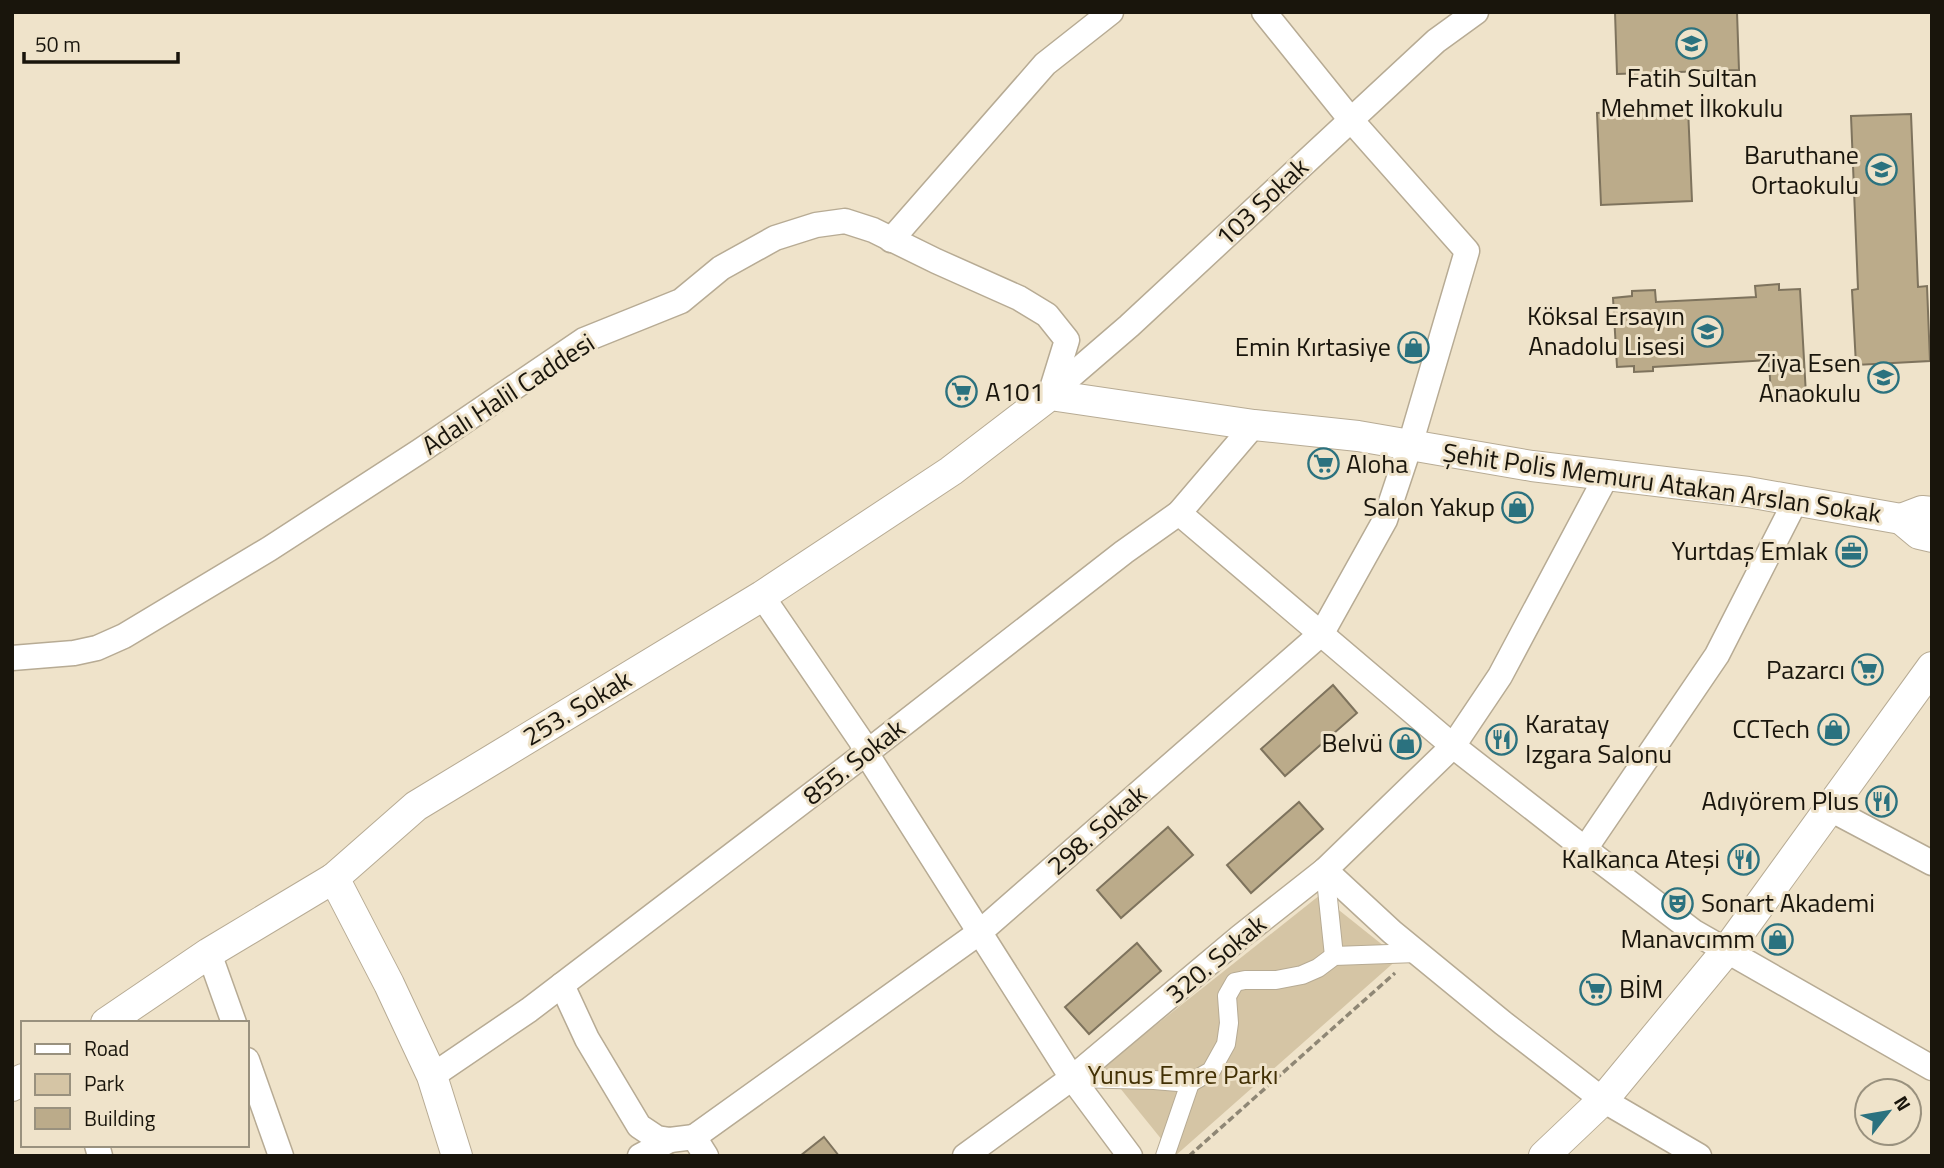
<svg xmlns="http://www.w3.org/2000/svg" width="1944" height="1168" viewBox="0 0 1944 1168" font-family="'Titillium Web',sans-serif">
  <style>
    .green { fill: #d5c5a5 }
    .building { fill: #bbab8a; stroke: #7e735d; stroke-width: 2 }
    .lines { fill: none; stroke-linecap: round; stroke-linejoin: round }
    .pedestrian-casing { stroke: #b7ab94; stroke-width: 20 }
    .minor-casing { stroke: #b7ab94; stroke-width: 27 }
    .tertiary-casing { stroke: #b7ab94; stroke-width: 32 }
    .path { stroke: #8f8775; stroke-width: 3.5; stroke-dasharray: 7 3.5; stroke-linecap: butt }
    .pedestrian { stroke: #fff; stroke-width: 18 }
    .minor { stroke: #fff; stroke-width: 24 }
    .tertiary { stroke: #fff; stroke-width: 30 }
    .labels { text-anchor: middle; stroke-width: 6; stroke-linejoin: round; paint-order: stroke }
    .poi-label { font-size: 26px; fill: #19150c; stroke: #efe3ca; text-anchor: end }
    .street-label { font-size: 26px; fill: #19150c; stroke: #efe3ca }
    .park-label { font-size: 26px; fill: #423004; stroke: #efe3ca }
  </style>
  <rect width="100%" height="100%" fill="#efe3ca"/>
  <path class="green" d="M 1320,895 L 1399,958 L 1175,1156 L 1103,1067 Z"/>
  <g class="building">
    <path d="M 1615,12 L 1737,12 L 1739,70 L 1617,74 Z"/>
    <path d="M 1688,108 L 1692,201 L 1601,205 L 1597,113 Z"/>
    <path d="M 1911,114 L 1918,287 L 1927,286 L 1930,361 L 1856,365 L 1852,290 L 1858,289 L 1851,116 Z"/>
    <path d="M 1779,284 L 1779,290 L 1800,289 L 1806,395 L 1771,397 L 1769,360 L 1653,367 L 1653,371 L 1634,372 L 1634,366 L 1617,367 L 1613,298 L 1632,296 L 1632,291 L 1655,290 L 1656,302 L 1756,297 L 1755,286 Z"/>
    <path d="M 1333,685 L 1357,713 L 1285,776 L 1261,749 Z"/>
    <path d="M 1299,802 L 1323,829 L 1251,893 L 1227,865 Z"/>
    <path d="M 1168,827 L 1193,855 L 1121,918 L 1097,890 Z"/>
    <path d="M 1137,943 L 1161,971 L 1089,1034 L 1065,1007 Z"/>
    <path d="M 824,1137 L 839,1156 L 800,1156 Z"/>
  </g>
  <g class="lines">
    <defs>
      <g id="pedestrian">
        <path d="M 1325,870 L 1334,956"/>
        <path d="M 1072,1078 L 1154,1080 L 1190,1083 L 1211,1071 L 1226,1044 L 1229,1023 L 1227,996 L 1235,982 L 1245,980 L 1276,980 L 1302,975 L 1318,968 L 1334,956 L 1417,953"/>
        <path d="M 1165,1156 L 1190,1083"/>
      </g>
      <g id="minor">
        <path d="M 891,240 L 1045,64 L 1111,12"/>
        <path d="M 1050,394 L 1129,326 L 1436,41 L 1476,12"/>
        <path d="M 1179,513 L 1453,746 L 1585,849 L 1694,932 L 1932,1068"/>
        <path d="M 762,596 L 861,741 L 866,753 L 1072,1078 L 1130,1156"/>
        <path d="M 12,658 L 74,653 L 97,648 L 124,636 L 269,549 L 420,451 L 584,340 L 681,301 L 721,268 L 775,238 L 816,225 L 845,221 L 873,230 L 936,261 L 1019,298 L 1047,315 L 1067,340 L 1050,395"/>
        <path d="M 1830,809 L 1932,863"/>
        <path d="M 1585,849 L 1717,655 L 1796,500"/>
        <path d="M 1325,870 L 1392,932 L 1503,1023 L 1603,1100 L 1699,1156"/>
        <path d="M 209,953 L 234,1023"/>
        <path d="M 562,985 L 587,1039 L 639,1126 L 657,1138 L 670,1140 L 694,1137 L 706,1156"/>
        <path d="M 247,1060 L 281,1156"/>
        <path d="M 432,1076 L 529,1010 L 866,753 L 1124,552 L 1179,513 L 1254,425"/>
        <path d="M 694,1137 L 980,932 L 1322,633 L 1385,520 L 1410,445 L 1467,251 L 1351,120 L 1264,12"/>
        <path d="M 97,1145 L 100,1156"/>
        <path d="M 640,1156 L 670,1140"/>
        <path d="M 965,1156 L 1072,1078 L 1240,937 L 1325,870 L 1453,746 L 1500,676 L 1607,475"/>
      </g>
      <g id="tertiary">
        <path d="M 1901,519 L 1919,534 L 1932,537"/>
        <path d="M 1901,519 L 1922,511 L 1932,512"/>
        <path d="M 334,878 L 389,984 L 432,1076 L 457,1156"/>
        <path d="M 106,1023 L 209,953 L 334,878 L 416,806 L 762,596 L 951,471 L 1050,395 L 1254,425 L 1358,436 L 1532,466 L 1748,492 L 1901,519"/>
        <path d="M 12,1086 L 23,1079"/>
        <path d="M 1544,1156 L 1603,1100 L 1727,950 L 1932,667"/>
      </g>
    </defs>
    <use href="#pedestrian" class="pedestrian-casing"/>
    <use href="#minor" class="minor-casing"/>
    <use href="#tertiary" class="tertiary-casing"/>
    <path class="path" d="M 1189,1156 L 1395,973"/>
    <use href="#pedestrian" class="pedestrian"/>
    <use href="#minor" class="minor"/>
    <use href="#tertiary" class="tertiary"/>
  </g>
  <defs>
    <symbol id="school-ring" viewBox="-11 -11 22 22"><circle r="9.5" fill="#efe3ca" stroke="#2b727f" stroke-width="1.5"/><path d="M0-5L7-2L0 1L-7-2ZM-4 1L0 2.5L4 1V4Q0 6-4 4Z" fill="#2b727f"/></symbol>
    <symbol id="shop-ring" viewBox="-11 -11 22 22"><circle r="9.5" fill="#efe3ca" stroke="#2b727f" stroke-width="1.5"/><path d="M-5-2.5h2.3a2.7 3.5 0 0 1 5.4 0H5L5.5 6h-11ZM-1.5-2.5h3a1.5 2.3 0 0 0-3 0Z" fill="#2b727f"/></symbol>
    <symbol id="supermarket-ring" viewBox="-11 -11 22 22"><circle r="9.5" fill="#efe3ca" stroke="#2b727f" stroke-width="1.5"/><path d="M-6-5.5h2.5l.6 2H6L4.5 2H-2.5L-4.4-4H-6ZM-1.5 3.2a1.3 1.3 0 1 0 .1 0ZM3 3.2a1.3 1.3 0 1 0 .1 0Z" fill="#2b727f"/></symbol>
    <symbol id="office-ring" viewBox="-11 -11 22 22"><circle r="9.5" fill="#efe3ca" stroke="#2b727f" stroke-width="1.5"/><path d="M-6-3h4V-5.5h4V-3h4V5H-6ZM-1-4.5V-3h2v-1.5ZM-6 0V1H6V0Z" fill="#2b727f"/></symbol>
    <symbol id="restaurant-ring" viewBox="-11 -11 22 22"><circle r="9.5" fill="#efe3ca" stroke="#2b727f" stroke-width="1.5"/><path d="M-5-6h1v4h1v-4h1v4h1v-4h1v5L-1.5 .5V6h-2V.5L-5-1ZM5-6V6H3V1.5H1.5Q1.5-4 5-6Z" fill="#2b727f"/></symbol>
    <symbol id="theatre-ring" viewBox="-11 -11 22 22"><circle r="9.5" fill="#efe3ca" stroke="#2b727f" stroke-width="1.5"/><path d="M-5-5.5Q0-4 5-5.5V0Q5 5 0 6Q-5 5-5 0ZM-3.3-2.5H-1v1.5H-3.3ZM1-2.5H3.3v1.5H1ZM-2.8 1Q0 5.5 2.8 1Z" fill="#2b727f"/></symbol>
  </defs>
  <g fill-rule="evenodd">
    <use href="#school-ring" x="1674" y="26" width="35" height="35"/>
    <use href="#school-ring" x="1864" y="152" width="35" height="35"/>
    <use href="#school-ring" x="1690" y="314" width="35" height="35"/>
    <use href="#shop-ring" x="1396" y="330" width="35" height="35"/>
    <use href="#school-ring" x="1866" y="360" width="35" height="35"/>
    <use href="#supermarket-ring" x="944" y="374" width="35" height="35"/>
    <use href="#supermarket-ring" x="1306" y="446" width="35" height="35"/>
    <use href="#shop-ring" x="1500" y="490" width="35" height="35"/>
    <use href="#office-ring" x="1834" y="534" width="35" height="35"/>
    <use href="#supermarket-ring" x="1850" y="652" width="35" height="35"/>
    <use href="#shop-ring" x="1816" y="712" width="35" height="35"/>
    <use href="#restaurant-ring" x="1484" y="722" width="35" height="35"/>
    <use href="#shop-ring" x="1388" y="726" width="35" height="35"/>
    <use href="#restaurant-ring" x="1864" y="784" width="35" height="35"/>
    <use href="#restaurant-ring" x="1726" y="842" width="35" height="35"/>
    <use href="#theatre-ring" x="1660" y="886" width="35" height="35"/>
    <use href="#shop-ring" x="1760" y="922" width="35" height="35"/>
    <use href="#supermarket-ring" x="1578" y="972" width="35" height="35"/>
  </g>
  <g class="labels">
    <g class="poi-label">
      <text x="1692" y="87" text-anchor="middle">Fatih Sultan<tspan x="1692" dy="30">Mehmet İlkokulu</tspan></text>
      <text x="1859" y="164">Baruthane<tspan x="1859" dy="30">Ortaokulu</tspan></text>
      <text x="1685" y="325">Köksal Ersayın<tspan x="1685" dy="30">Anadolu Lisesi</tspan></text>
      <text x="1391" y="356">Emin Kırtasiye</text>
      <text x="1861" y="372">Ziya Esen<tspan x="1861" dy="30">Anaokulu</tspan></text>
      <text x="985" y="401" text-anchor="start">A101</text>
      <text x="1346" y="473" text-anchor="start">Aloha</text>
      <text x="1495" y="516">Salon Yakup</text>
      <text x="1828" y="560">Yurtdaş Emlak</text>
      <text x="1845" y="679">Pazarcı</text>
      <text x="1525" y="733" text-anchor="start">Karatay<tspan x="1525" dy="30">Izgara Salonu</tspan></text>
      <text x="1810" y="738">CCTech</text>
      <text x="1383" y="752">Belvü</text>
      <text x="1859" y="810">Adıyörem Plus</text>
      <text x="1720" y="868">Kalkanca Ateşi</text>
      <text x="1701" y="912" text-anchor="start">Sonart Akademi</text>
      <text x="1755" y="948">Manavcımm</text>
      <text x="1619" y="998" text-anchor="start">BİM</text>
    </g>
    <g class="street-label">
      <text transform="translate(1262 202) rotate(-43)" y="9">103 Sokak</text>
      <text transform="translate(508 394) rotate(-33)" y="9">Adalı Halil Caddesi</text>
      <text transform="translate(1662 483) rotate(8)" y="9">Şehit Polis Memuru Atakan Arslan Sokak</text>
      <text transform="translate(577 708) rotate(-31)" y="9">253. Sokak</text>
      <text transform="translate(854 762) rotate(-38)" y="9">855. Sokak</text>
      <text transform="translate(1097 830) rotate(-41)" y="9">298. Sokak</text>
      <text transform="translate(1216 959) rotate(-40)" y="9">320. Sokak</text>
    </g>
    <g class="park-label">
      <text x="1183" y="1084">Yunus Emre Parkı</text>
    </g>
  </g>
  <rect width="1944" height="1168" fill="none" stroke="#19150c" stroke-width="28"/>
  <rect x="21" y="1021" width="228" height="126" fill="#efe3ca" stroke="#99917e" stroke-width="2"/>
  <rect x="35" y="1044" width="35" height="10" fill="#ffffff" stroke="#99917e" stroke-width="2"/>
  <text x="84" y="1056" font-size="21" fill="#19150c">Road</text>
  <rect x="35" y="1074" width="35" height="21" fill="#d5c5a5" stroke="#99917e" stroke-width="2"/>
  <text x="84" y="1091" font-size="21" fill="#19150c">Park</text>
  <rect x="35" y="1108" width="35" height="21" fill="#bbab8a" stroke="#99917e" stroke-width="2"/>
  <text x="84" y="1126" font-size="21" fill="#19150c">Building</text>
  <g transform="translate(1888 1112) rotate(59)"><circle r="33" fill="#efe3ca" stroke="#99917e" stroke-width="2"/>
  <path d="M0-5L12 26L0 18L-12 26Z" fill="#2b727f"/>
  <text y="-10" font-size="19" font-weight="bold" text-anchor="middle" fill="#19150c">N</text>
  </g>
  <path d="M24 52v10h154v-10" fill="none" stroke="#19150c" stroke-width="3.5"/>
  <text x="35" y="52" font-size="21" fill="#19150c" stroke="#efe3ca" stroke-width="5" paint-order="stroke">50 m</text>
</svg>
